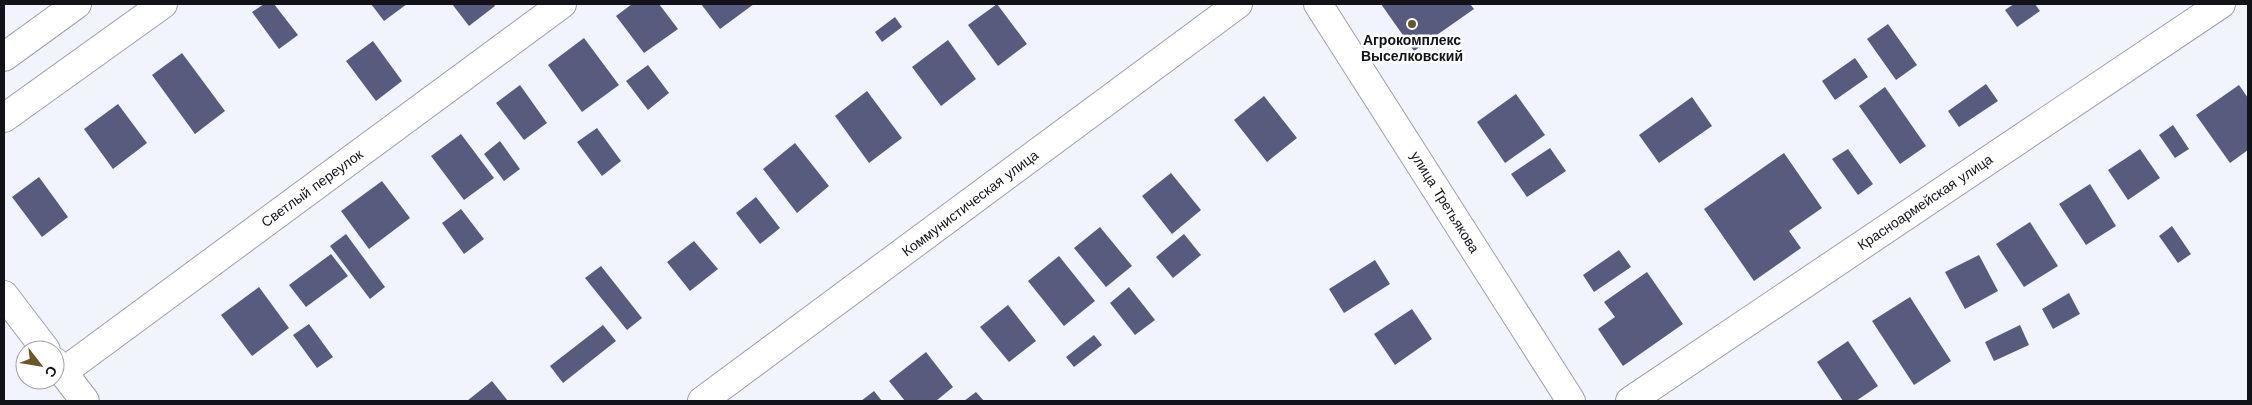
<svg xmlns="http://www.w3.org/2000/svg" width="2252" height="405" viewBox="0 0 2252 405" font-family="'Work Sans',sans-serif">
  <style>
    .building { fill: #575c7e }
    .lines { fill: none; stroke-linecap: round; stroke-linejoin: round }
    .street-casing { stroke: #9da0af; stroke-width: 30 }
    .secondary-casing { stroke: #9da0af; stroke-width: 30 }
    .street { stroke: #fff; stroke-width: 28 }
    .secondary { stroke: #fff; stroke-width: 28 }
    .poi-dot { fill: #685926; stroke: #fff; stroke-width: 2 }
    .labels { text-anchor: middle; stroke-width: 5; stroke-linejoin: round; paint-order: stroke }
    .poi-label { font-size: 14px; font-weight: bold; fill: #121318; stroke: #fff }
    .street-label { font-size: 14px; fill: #121318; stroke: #fff }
  </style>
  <rect width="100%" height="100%" fill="#f1f3fd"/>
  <g class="building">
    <path d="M 264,4 L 274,4 L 298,35 L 279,49 L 252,12 Z"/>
    <path d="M 371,4 L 407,4 L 384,21 Z"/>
    <path d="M 452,4 L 494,4 L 495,6 L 469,26 Z"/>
    <path d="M 632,4 L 659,4 L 678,29 L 644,53 L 616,16 Z"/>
    <path d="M 701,4 L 754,4 L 720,29 Z"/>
    <path d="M 997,4 L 1027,44 L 998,66 L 968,25 Z"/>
    <path d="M 1381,4 L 1470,4 L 1474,9 L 1414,51 Z"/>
    <path d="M 2014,4 L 2035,4 L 2040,11 L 2017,27 L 2005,10 Z"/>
    <path d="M 895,17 L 902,27 L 882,42 L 875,32 Z"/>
    <path d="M 1888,24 L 1917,65 L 1896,80 L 1867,39 Z"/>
    <path d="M 584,38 L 619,85 L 582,112 L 548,65 Z"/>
    <path d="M 948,40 L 976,79 L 941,106 L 912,67 Z"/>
    <path d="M 373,41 L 402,81 L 376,101 L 346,61 Z"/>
    <path d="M 182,53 L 225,111 L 195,134 L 152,75 Z"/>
    <path d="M 1855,58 L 1868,77 L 1835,100 L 1822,81 Z"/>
    <path d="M 648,65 L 669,93 L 648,110 L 626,81 Z"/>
    <path d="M 1986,84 L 1998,101 L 1959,127 L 1948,111 Z"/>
    <path d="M 520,85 L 547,123 L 524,140 L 496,103 Z"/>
    <path d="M 2239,85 L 2248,98 L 2248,150 L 2230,163 L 2196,115 Z"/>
    <path d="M 1885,87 L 1926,146 L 1900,164 L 1859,106 Z"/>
    <path d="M 867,91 L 902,138 L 869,163 L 835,116 Z"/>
    <path d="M 1516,94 L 1545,135 L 1505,163 L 1477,122 Z"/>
    <path d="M 1264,96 L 1297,138 L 1267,162 L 1234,120 Z"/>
    <path d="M 1692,97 L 1712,126 L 1659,163 L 1639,135 Z"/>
    <path d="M 118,104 L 147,143 L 113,169 L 84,129 Z"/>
    <path d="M 2173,125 L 2189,149 L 2175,158 L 2159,135 Z"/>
    <path d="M 597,128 L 621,161 L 602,176 L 577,142 Z"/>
    <path d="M 461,134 L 494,178 L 464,200 L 431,156 Z"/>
    <path d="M 500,141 L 520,169 L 504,181 L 484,154 Z"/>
    <path d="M 795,143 L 829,186 L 797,213 L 763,169 Z"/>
    <path d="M 1550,148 L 1566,171 L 1527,197 L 1511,174 Z"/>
    <path d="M 1848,149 L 1873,184 L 1858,195 L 1832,159 Z"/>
    <path d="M 2140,149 L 2160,178 L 2128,200 L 2108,170 Z"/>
    <path d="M 1784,153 L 1822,208 L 1789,231 L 1801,248 L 1754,281 L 1704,209 Z"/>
    <path d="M 1171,173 L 1201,210 L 1172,234 L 1142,196 Z"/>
    <path d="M 39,177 L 68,217 L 42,237 L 12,197 Z"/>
    <path d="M 382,181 L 410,218 L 369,249 L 341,211 Z"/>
    <path d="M 2090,184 L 2116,226 L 2086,245 L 2059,204 Z"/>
    <path d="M 756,197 L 780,228 L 760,244 L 736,213 Z"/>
    <path d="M 461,209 L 484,239 L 464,254 L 442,223 Z"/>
    <path d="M 2030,222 L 2058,266 L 2024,287 L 1996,244 Z"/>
    <path d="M 2172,226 L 2191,254 L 2178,263 L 2159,236 Z"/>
    <path d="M 1100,227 L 1132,266 L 1106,287 L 1074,248 Z"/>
    <path d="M 346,234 L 385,287 L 370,299 L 330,246 Z"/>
    <path d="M 1184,234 L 1201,255 L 1173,278 L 1156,257 Z"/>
    <path d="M 694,241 L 718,269 L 690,291 L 667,262 Z"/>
    <path d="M 1619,250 L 1631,267 L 1594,292 L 1583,275 Z"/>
    <path d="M 331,254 L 348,276 L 306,307 L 289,285 Z"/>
    <path d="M 1979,255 L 1998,291 L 1965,309 L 1945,272 Z"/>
    <path d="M 1059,256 L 1095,301 L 1064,326 L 1028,281 Z"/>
    <path d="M 1375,260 L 1390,284 L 1344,313 L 1329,289 Z"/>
    <path d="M 601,266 L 642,318 L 627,330 L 585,278 Z"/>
    <path d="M 1647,272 L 1683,324 L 1623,366 L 1598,329 L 1615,317 L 1604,302 Z"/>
    <path d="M 259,287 L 289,328 L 252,356 L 221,315 Z"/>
    <path d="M 1129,287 L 1155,320 L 1135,335 L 1110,303 Z"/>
    <path d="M 2069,293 L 2080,314 L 2053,329 L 2042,309 Z"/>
    <path d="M 1910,297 L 1951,361 L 1914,385 L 1872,321 Z"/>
    <path d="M 1008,305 L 1036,341 L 1009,362 L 980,327 Z"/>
    <path d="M 1412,309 L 1432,339 L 1395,365 L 1374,334 Z"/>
    <path d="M 309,324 L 333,357 L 317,368 L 293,335 Z"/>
    <path d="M 603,325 L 616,341 L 563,383 L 550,366 Z"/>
    <path d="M 2020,325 L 2029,345 L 1994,361 L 1985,342 Z"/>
    <path d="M 1094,335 L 1102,345 L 1074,367 L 1066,357 Z"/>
    <path d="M 1848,341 L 1878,386 L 1856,401 L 1843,401 L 1817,362 Z"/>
    <path d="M 926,352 L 953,387 L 936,401 L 905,401 L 889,381 Z"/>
    <path d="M 492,381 L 508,401 L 467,401 Z"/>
    <path d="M 874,391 L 882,401 L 861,401 Z"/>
    <path d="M 976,392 L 984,401 L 964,401 Z"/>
  </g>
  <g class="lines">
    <defs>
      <g id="street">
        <path d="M 1318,4 L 1571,401"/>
        <path d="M 4,295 L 46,350"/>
        <path d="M 55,362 L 85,401"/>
        <path d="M 63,372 L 562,4"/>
        <path d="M 1630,401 L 2221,4"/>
      </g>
      <g id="secondary">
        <path d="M 4,57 L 77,4"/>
        <path d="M 4,118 L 163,4"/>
        <path d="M 702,401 L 1238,4"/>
      </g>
    </defs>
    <use href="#street" class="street-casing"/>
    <use href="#secondary" class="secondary-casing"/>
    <use href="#street" class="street"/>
    <use href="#secondary" class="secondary"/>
  </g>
  <circle class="poi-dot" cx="1412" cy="24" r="5"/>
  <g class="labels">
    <g class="poi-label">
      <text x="1412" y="45">Агрокомплекс<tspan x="1412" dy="16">Выселковский</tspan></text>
    </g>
    <g class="street-label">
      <text transform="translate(312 188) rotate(-36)" y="5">Светлый переулок</text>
      <text transform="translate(1445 202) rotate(58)" y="5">улица Третьякова</text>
      <text transform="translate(1925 202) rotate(-34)" y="5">Красноармейская улица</text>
      <text transform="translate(970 203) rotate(-37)" y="5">Коммунистическая улица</text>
    </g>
  </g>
  <rect width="2252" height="405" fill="none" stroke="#121318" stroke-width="10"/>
  <g transform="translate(40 365) rotate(121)"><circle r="24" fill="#ffffff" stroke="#a0a1a3"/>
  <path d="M0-4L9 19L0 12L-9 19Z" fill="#685926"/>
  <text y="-8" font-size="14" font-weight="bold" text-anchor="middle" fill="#121318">С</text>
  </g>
</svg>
